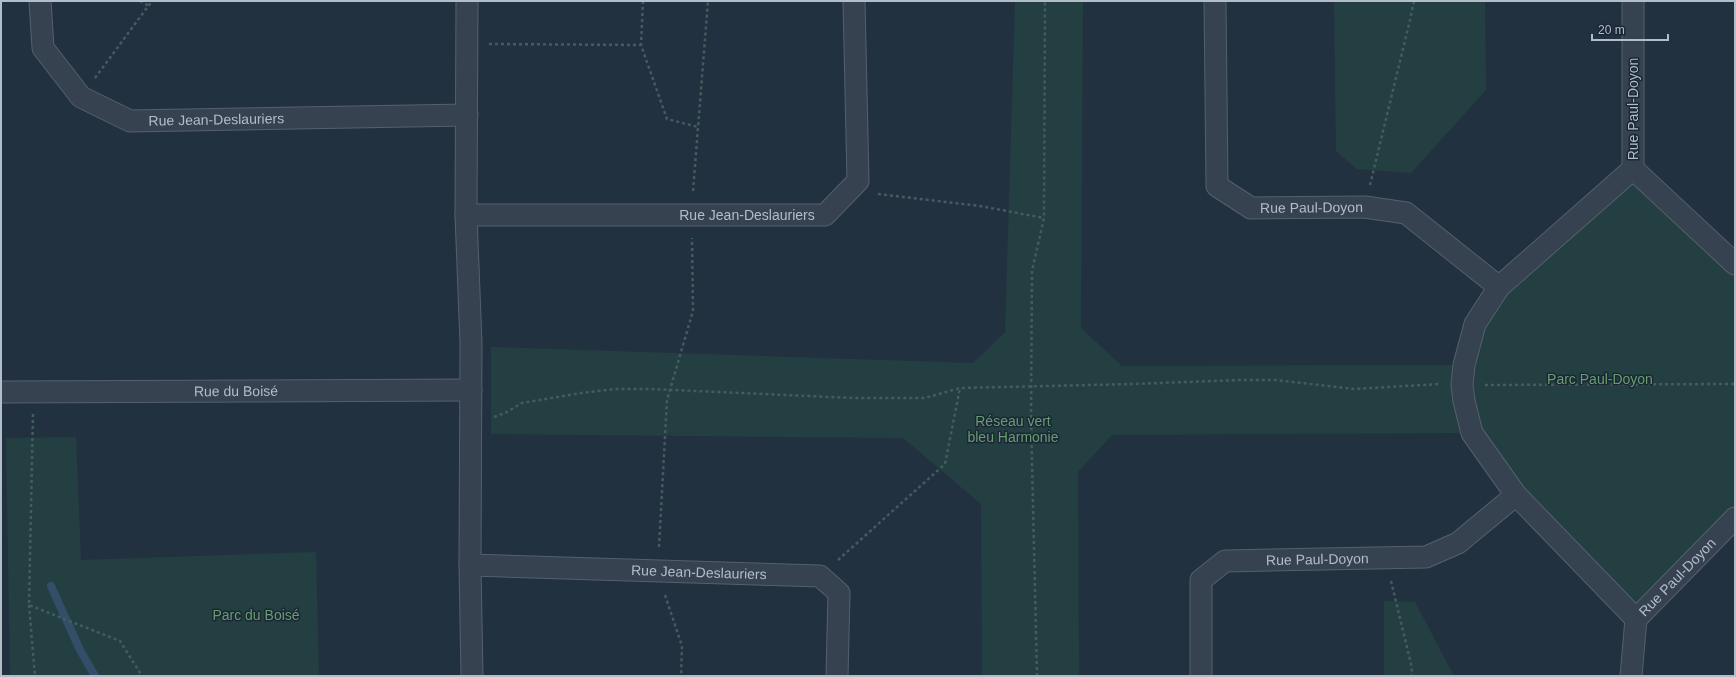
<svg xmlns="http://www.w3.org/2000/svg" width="1736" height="677" viewBox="0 0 1736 677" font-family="Helvetica,sans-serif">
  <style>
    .green { fill: #243f41 }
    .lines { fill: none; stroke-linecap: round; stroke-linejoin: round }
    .stream { stroke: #344d69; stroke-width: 8 }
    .street-casing { stroke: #54606e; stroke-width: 23 }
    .path { stroke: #425d5e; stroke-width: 2.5; stroke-dasharray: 3 3; stroke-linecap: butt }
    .street { stroke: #364250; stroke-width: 21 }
    .labels { text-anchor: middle; stroke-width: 3; stroke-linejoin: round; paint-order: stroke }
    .street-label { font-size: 14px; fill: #b2bdcb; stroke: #1b2735 }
    .park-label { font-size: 14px; fill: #679e70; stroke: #1b2735 }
  </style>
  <rect width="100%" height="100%" fill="#223140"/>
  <g class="green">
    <path d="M 1015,1 L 1083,1 L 1081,328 L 1122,366 L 1464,365 L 1475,324 L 1633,169 L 1735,264 L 1735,518 L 1636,619 L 1472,433 L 1112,435 L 1078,472 L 1079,676 L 982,676 L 981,504 L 903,438 L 491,434 L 491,347 L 973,363 L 1005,332 Z"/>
    <path d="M 1334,1 L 1485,1 L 1486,90 L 1411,173 L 1357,169 L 1336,151 Z"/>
    <path d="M 76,437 L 81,560 L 316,552 L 319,676 L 10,676 L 6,438 Z"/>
    <path d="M 1384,601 L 1415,602 L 1454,676 L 1384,676 Z"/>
  </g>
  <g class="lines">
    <path class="stream" d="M 51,586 L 80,650 L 95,676"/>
    <defs>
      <g id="street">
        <path id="s1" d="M 40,1 L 43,48 L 81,97 L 130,121 L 467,115"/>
        <path d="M 467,1 L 466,215 L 471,343 L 470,565 L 472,676"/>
        <path id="s2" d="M 1215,1 L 1217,186 L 1251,208 L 1365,207 L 1406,213 L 1499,287"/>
        <path d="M 1633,1 L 1633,169 L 1735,264"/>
        <path d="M 1633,169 L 1499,287 L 1475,324 L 1464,365 L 1462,385 L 1464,401 L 1472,433 L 1516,495 L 1636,619"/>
        <path id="s3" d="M 466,215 L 825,215 L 858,181 L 854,1"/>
        <path id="s4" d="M 1,392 L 471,390"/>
        <path id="s5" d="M 470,565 L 820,576 L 839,593 L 837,676"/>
        <path id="s6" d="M 1201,676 L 1201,580 L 1225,561 L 1426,557 L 1458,543 L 1516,495"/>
        <path id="s7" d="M 1631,676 L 1636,619 L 1735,518"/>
      </g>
    </defs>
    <use href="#street" class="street-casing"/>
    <g class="path">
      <path d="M 140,1 L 149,6"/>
      <path d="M 643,1 L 641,45 L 667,119 L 698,127"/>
      <path d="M 489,44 L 641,45"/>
      <path d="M 95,78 L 152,1"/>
      <path d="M 1370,185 L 1410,20 L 1414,1"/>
      <path d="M 693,191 L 708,1"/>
      <path d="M 878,194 L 980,206 L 1044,218"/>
      <path d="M 1485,385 L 1735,384"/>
      <path d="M 33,414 L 29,605 L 120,641 L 142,676"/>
      <path d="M 494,417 L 505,413 L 522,403 L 581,393 L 615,389 L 651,389 L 853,398 L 925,398 L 960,388 L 1134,384 L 1240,380 L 1276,380 L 1354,389 L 1440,384"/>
      <path d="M 659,547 L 667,400 L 693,311 L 692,238"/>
      <path d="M 838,560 L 945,464 L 960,388"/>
      <path d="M 1391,581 L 1412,668 L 1411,676"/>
      <path d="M 665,595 L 682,646 L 681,676"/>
      <path d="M 29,605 L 35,676"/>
      <path d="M 1037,676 L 1031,419 L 1032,271 L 1044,218 L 1045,1"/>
    </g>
    <use href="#street" class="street"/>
  </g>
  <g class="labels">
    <g class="street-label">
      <text transform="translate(1633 109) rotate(-90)" y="5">Rue Paul-Doyon</text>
      <text dy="5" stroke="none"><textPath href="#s1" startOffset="250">Rue Jean-Deslauriers</textPath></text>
      <text dy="5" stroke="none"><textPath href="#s2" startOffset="286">Rue Paul-Doyon</textPath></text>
      <text dy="5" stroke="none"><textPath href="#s3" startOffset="281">Rue Jean-Deslauriers</textPath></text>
      <text dy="5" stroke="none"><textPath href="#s4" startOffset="235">Rue du Boisé</textPath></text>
      <text dy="5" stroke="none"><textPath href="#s6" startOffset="219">Rue Paul-Doyon</textPath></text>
      <text dy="5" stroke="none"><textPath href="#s5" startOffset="229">Rue Jean-Deslauriers</textPath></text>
      <text dy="5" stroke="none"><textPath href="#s7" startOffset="116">Rue Paul-Doyon</textPath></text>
    </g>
    <g class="park-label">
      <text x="1600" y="384">Parc Paul-Doyon</text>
      <text x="1013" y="426">Réseau vert<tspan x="1013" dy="16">bleu Harmonie</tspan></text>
      <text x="256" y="620">Parc du Boisé</text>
    </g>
  </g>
  <rect width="1736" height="677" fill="none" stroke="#b2bdcb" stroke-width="4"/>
  <path d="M1592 34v6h76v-6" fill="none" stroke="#b2bdcb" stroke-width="2"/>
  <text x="1598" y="34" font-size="12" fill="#b2bdcb" stroke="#1b2735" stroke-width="3" paint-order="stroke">20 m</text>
</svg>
